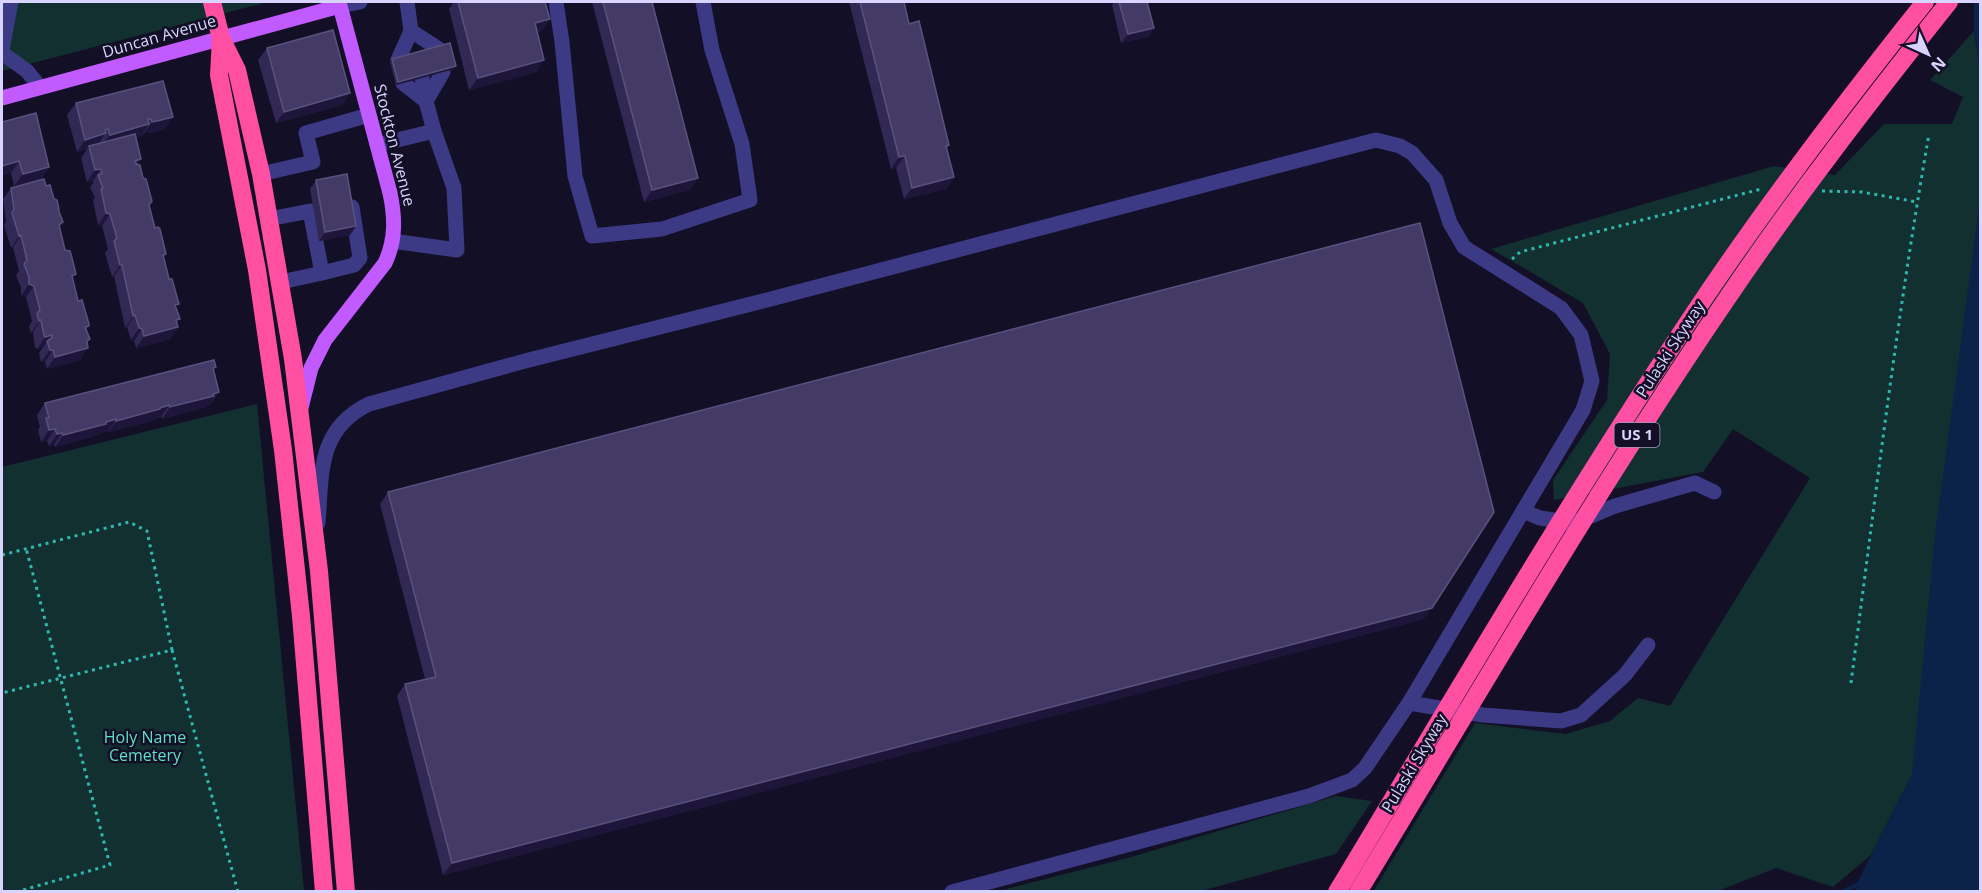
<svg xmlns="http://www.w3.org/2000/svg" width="1982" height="893" viewBox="0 0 1982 893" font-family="'Open Sans',sans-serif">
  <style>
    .green { fill: #12302f }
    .water { fill: #0c2248 }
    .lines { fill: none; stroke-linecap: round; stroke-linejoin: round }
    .stream { stroke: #0c2248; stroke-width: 4.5 }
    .path { stroke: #2fb8b0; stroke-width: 3; stroke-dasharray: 3 4.5; stroke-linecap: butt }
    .minor { stroke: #3d3a85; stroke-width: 15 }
    .major { stroke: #c25bff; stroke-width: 15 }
    .highway { stroke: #ff4fa3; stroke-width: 18 }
    .highway-bridge { stroke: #ff4fa3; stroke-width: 18 }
    .wall { fill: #312854 }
    .shaded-wall { fill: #1d163a }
    .building { fill: #433a66; stroke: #5a527e; stroke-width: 1.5 }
    .labels { text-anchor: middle; stroke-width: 5; stroke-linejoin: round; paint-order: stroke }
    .shield { fill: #130f26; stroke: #9e99be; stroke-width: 1.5 }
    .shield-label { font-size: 15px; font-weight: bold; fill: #d9d4ff }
    .street-label { font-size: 16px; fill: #d9d4ff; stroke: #130f26 }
    .park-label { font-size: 16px; fill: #5fe0c0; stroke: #130f26 }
  </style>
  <rect width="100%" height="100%" fill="#130f26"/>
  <g class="green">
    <path d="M 2,2 L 268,2 L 2,71 Z"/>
    <path d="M 1974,31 L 1980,70 L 1980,199 L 1912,774 L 1871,855 L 1833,887 L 1776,868 L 1718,891 L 1373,892 L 1475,723 L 1566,734 L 1610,721 L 1638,698 L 1670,706 L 1810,478 L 1733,429 L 1703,472 L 1554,500 L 1553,480 L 1607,400 L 1610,354 L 1583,303 L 1491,249 L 1774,166 L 1835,175 L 1884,124 L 1952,124 L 1963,97 L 1930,80 Z"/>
    <path d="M 257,404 L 304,891 L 2,891 L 2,467 Z"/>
    <path d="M 1336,796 L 1372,801 L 1336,854 L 1201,891 L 999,891 L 1131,857 Z"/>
  </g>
  <g class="water">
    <path d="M 1974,2 L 1980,2 L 1980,70 L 1974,31 Z"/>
    <path d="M 1980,199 L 1980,891 L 1857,891 L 1856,885 L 1912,774 L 1935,535 Z"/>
  </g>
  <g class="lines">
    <path class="stream" d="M 1843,892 L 1856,885"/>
    <g class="path">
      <path d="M 1822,191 L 1862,192 L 1917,202"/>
      <path d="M 1512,259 L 1520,252 L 1761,189"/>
      <path d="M 2,555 L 129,522 L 147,531 L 172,650 L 2,693"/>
      <path d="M 172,650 L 238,892"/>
      <path d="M 1851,683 C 1875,500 1897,316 1929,134"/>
      <path d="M 16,892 L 110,865 L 26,548"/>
    </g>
    <g class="minor">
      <path d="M 556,2 L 562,42 L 575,176 L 592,236 L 662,229 L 750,200 L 742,144 L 712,50 L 703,2"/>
      <path d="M 340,6 L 360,2"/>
      <path d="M 411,31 L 439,49"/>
      <path d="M 2,49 L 11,2"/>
      <path d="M 2,53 L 27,71 L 40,87"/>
      <path d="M 398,60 L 411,31 L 407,2"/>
      <path d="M 422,78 L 426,101"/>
      <path d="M 426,101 L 443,72"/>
      <path d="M 377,145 L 434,131 L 426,101 L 403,83"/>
      <path d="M 261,174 L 313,162 L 306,133 L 369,115"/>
      <path d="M 269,219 L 310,211 L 322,273 L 354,265 L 360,258 L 352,207"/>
      <path d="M 392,241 L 457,250 L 454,188 L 434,131"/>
      <path d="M 281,282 L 322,273"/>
      <path d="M 1523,511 L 1540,518 L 1574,523 L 1615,506 L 1695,483 L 1714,492"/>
      <path d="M 318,523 C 322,474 317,429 369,404 L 525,361 L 767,300 L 1376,140 L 1400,146 L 1412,153 L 1436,180 L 1450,223 L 1464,247 L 1561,308 L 1581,335 L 1592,381 L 1583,410 L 1409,703 L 1365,768 L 1352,780 L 1309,796 L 952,892"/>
      <path d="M 1409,703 L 1483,715 L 1561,721 L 1581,715 L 1625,675 L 1648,645"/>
    </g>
    <path class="major" d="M 2,98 L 340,6 L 390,193 C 395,217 396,240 385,263 L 325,340 L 311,368 L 301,408"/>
    <g class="highway">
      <path d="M 212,2 L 221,38 L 237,70 L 261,174 L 293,359 L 319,571 L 346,892"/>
      <path d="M 221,39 L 219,75 L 257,270 L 283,450 L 301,616 L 324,892"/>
    </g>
    <g class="highway-bridge">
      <path d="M 1337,892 C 1458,691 1576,488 1707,294 C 1775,194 1849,97 1925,2"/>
      <path d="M 1358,892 C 1478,694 1594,494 1724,303 C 1794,199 1871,100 1949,2"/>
    </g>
  </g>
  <g class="wall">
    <path d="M 454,2 L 545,2 L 550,19 L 542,30 L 537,32 L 544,60 L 536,72 L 469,90 L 449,9 Z"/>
    <path d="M 592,2 L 652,2 L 698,178 L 689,190 L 644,202 Z"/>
    <path d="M 849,2 L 904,2 L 909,24 L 949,145 L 947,149 L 954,177 L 946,189 L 904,199 L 896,168 L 891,169 Z"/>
    <path d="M 1114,2 L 1147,2 L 1154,28 L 1148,37 L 1121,43 L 1112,5 Z"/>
    <path d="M 267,48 L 350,93 L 342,105 L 276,123 L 258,60 Z"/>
    <path d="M 392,59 L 456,66 L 454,69 L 396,85 L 390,62 Z"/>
    <path d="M 163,81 L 165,129 L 149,133 L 144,133 L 141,136 L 136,138 L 138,165 L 143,178 L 155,228 L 166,254 L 164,257 L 176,308 L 180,319 L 177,323 L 178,327 L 170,339 L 136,348 L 134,341 L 131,340 L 127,327 L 125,328 L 114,276 L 112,277 L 105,253 L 108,249 L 102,226 L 98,225 L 93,200 L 95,198 L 90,187 L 93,183 L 93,181 L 87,182 L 81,158 L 87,149 L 77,152 L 67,115 L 76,103 Z"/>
    <path d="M 2,122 L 49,167 L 41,179 L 14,186 L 11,173 Z"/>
    <path d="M 316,180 L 356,226 L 350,235 L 319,241 L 310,189 Z"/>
    <path d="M 46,186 L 59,209 L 58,211 L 63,222 L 59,227 L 78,301 L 89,326 L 86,330 L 87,343 L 80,360 L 47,369 L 45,362 L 41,362 L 39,353 L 43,347 L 37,349 L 35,347 L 33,332 L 31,333 L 29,326 L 32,321 L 26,297 L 21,296 L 21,288 L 16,275 L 19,271 L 13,247 L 11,248 L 4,225 L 6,221 L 3,199 L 11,188 Z"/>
    <path d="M 216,367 L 214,370 L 219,392 L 211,404 L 208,405 L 206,407 L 162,419 L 161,417 L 153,419 L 152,421 L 108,432 L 108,431 L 100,433 L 98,435 L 55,447 L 54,445 L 49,446 L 47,441 L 41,442 L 38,430 L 40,427 L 37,415 L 45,403 Z"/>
    <path d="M 388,492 L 1424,619 L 443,875 L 397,696 L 405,684 L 425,679 L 380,504 Z"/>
  </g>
  <g class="shaded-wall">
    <path d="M 550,19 L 542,30 L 526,34 L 535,23 Z"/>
    <path d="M 1154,28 L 1148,37 L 1121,43 L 1128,34 Z"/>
    <path d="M 544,60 L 536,72 L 469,90 L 478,78 Z"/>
    <path d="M 456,66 L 454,69 L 396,85 L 398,82 Z"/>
    <path d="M 350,93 L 342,105 L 276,123 L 284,112 Z"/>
    <path d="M 173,117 L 165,129 L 149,133 L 144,133 L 152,122 Z"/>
    <path d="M 151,119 L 146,125 L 149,124 L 141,136 L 101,146 L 110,135 Z"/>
    <path d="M 108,129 L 98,145 L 89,146 L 87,149 L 77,152 L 85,140 Z"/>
    <path d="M 905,156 L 896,168 L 891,169 L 899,157 Z"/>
    <path d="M 19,161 L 11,173 L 2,176 L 2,166 Z"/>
    <path d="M 49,167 L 41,179 L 14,186 L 23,174 Z"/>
    <path d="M 101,169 L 93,181 L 87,182 L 95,170 Z"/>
    <path d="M 954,177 L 946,189 L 904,199 L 912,188 Z"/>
    <path d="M 698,178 L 689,190 L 644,202 L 652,190 Z"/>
    <path d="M 106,213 L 110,214 L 102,226 L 98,225 Z"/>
    <path d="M 356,226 L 350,235 L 319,241 L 325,232 Z"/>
    <path d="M 21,235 L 13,247 L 11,248 L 19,236 Z"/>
    <path d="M 120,265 L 122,265 L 114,276 L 112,277 Z"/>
    <path d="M 29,284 L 34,286 L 26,297 L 21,296 Z"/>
    <path d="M 135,315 L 127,327 L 125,328 L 133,316 Z"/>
    <path d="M 180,319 L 173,329 L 178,327 L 170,339 L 136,348 L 144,336 Z"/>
    <path d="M 41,320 L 33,332 L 31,333 L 39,321 Z"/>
    <path d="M 139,328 L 142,329 L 134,341 L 131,340 Z"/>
    <path d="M 52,335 L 43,347 L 37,349 L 45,337 Z"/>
    <path d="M 90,339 L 82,350 L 88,348 L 80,360 L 47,369 L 55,357 Z"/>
    <path d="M 50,350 L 53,350 L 45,362 L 41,362 Z"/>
    <path d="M 219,392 L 211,404 L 208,405 L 206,407 L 162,419 L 170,407 Z"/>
    <path d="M 169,405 L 161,417 L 153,419 L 152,421 L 108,432 L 116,421 Z"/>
    <path d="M 116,419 L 108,431 L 100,433 L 98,435 L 55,447 L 63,435 Z"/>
    <path d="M 55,429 L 47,441 L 41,442 L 49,430 Z"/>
    <path d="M 62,433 L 54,445 L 49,446 L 57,434 Z"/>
    <path d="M 1432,608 L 1424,619 L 443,875 L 452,863 Z"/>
  </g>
  <g class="building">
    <path d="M 458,2 L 545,2 L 550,19 L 535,23 L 544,60 L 478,78 Z"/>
    <path d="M 603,2 L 652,2 L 698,178 L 652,190 Z"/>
    <path d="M 860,2 L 904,2 L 909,24 L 919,21 L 949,145 L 946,146 L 954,177 L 912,188 L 905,156 L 899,157 Z"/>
    <path d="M 1119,2 L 1147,2 L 1154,28 L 1128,34 Z"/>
    <path d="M 333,30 L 350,93 L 284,112 L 267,48 Z"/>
    <path d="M 450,43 L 456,66 L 398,82 L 392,59 Z"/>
    <path d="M 163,81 L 173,117 L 157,121 L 152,122 L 151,119 L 148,119 L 149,124 L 110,135 L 108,129 L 105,130 L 106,133 L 85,140 L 76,103 Z"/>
    <path d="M 36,113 L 49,167 L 23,174 L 19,161 L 2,166 L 2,122 Z"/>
    <path d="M 135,134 L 141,159 L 135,161 L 136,164 L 140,165 L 143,178 L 146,179 L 152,201 L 149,205 L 155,228 L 158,227 L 160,229 L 166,254 L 163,255 L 169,279 L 172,279 L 179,304 L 175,305 L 180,319 L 176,320 L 178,327 L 144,336 L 142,329 L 139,328 L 135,315 L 133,316 L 122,265 L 120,265 L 114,241 L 117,238 L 110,214 L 106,213 L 101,189 L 103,188 L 98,175 L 102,173 L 101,169 L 95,170 L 89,146 Z"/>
    <path d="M 347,174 L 356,226 L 325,232 L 316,180 Z"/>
    <path d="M 44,179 L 46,186 L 50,185 L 54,199 L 57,200 L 59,209 L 58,209 L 63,222 L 59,225 L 65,250 L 70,251 L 72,258 L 76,274 L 72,276 L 78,301 L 82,300 L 89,324 L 89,326 L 85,327 L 90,339 L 87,341 L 88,348 L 55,357 L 53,350 L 50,350 L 47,341 L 52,338 L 52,335 L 45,337 L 44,335 L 41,320 L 39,321 L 37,314 L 40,310 L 34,286 L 29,284 L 29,277 L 24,264 L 27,260 L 21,235 L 19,236 L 12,213 L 14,209 L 11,188 Z"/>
    <path d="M 1420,223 L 1494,512 L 1432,608 L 452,863 L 405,684 L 436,677 L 388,492 Z"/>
    <path d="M 214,360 L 216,367 L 213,368 L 219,392 L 213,394 L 214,396 L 170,407 L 169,405 L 160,408 L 160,409 L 116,421 L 116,419 L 106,422 L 106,424 L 63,435 L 62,433 L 57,434 L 55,429 L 49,430 L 46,418 L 49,418 L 45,403 Z"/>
  </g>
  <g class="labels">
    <rect class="shield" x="1614.5" y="423" width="45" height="24" rx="4.5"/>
    <g class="shield-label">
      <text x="1637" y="440">US 1</text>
    </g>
    <g class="street-label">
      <text transform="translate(159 36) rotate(-16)" y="6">Duncan Avenue</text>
      <text transform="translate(395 145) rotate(76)" y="6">Stockton Avenue</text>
      <text transform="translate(1670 349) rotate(-57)" y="6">Pulaski Skyway</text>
      <text transform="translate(1414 763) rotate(-59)" y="6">Pulaski Skyway</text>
    </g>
    <g class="park-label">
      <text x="145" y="743">Holy Name<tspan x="145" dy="18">Cemetery</tspan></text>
    </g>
  </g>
  <rect width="1982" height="893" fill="none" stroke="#d9d4ff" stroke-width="6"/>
  <g transform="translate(1928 54) rotate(135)" stroke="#130f26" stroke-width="4.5" paint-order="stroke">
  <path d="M0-4.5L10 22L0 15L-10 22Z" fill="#d9d4ff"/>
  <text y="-9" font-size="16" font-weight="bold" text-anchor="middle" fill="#d9d4ff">N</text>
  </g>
</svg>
